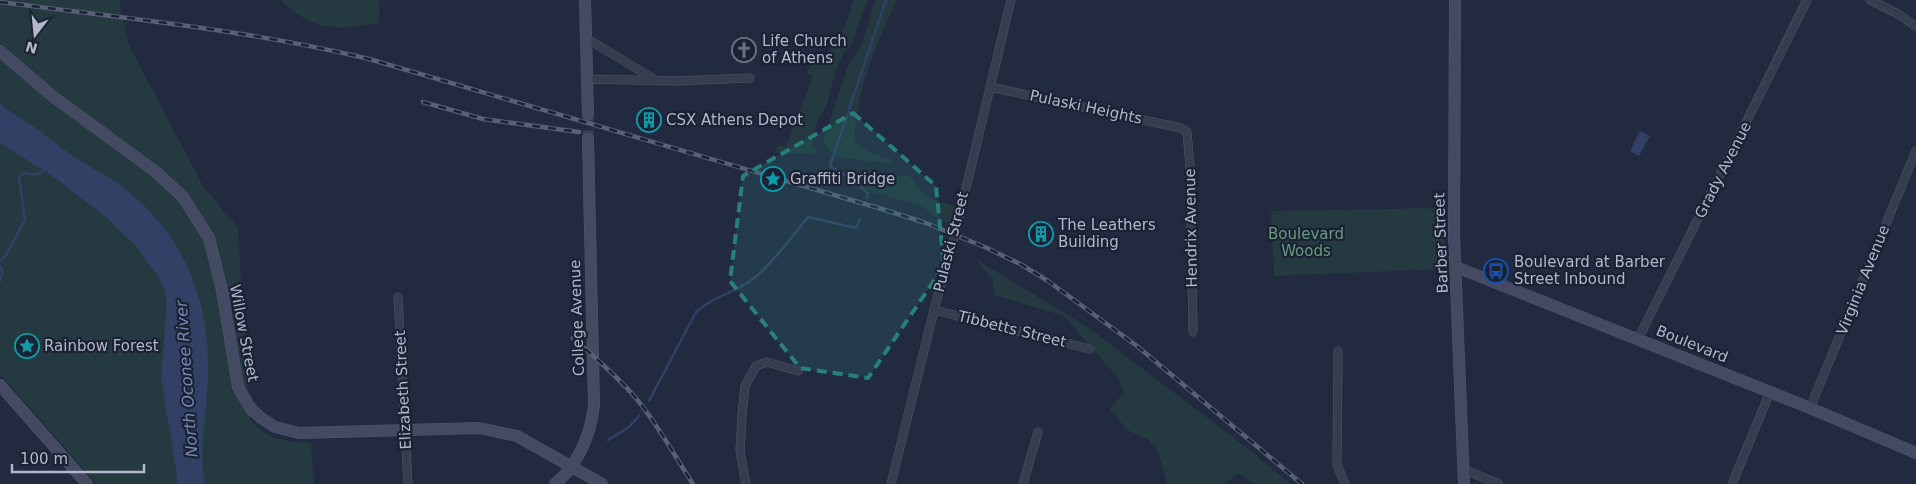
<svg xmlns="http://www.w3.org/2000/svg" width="1916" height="484" viewBox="0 0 1916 484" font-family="'DejaVu Sans',sans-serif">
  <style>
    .green { fill: #243940 }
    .water { fill: #324066 }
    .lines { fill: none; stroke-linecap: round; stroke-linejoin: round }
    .stream { stroke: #324066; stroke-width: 2.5 }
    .secondary-tunnel { stroke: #383f54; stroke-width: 11; stroke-dasharray: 11 5.5; stroke-linecap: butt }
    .street-casing { stroke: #51576a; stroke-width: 9 }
    .secondary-casing { stroke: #51576a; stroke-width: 12 }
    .street { stroke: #363d4f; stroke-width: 8 }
    .secondary { stroke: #434a62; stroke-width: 11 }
    .rail-casing { stroke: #576076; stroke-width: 4.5 }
    .rail { stroke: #1b2234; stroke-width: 2.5; stroke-dasharray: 8; stroke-linecap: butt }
    .marked { fill: #27807c; fill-opacity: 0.2; stroke: #27807c; stroke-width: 4; stroke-dasharray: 10 6; stroke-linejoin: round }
    .labels { text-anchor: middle; stroke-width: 4.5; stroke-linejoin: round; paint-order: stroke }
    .poi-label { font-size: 15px; fill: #b2b7ca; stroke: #1b2234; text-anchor: start }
    .street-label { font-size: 15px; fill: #b2b7ca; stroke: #1b2234 }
    .park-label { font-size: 15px; fill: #679d7b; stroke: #1b2234 }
    .water-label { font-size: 16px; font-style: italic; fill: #7788b4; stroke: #1b2234 }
  </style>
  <rect width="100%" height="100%" fill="#222a3f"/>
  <g class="green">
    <path d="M 0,0 L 119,0 L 129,45 L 203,186 L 238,228 L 249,416 C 261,439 288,443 311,443 L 314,484 L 97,484 L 0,374 Z"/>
    <path d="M 280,0 L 379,0 L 380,23 C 334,30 317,33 280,0 Z"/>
    <path d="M 853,0 L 867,0 L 852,44 L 842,56 L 836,69 L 827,105 L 819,118 L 814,132 L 812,146 L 819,154 C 812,155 808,153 801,153 C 792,153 785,155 775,152 L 778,145 L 786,147 L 813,77 L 806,72 C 812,63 822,58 830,51 C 843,38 848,17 853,0 Z"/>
    <path d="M 875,0 L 897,0 C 878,38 853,99 855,142 L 870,153 L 889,159 L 893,164 L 838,157 L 829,151 L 823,142 L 848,65 L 862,45 Z"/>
    <path d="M 851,173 L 865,181 L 870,186 L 876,185 L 879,180 C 887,178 907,171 912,179 C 916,186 919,192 927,196 C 936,202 947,202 956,207 L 949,225 L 921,206 L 881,194 L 860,189 L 850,176 Z"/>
    <path d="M 1445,208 L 1444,269 L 1274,276 L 1271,211 Z"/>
    <path d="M 974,258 L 1089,328 L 1242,444 L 1291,484 L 1253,484 L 1238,473 L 1225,484 L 1167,484 L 1158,451 L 1149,440 L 1127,430 L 1110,409 L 1124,392 L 1118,378 L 1064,316 L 994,295 L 992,279 Z"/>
  </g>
  <g class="water">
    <path d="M 0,104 C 13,114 27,122 41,132 C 52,140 62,149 74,157 C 91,168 109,176 125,189 C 180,232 206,290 208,360 C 210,401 197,443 205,484 L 177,484 L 176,469 L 161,379 L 167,304 L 165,290 L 159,278 L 136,246 L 107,218 L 54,177 L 0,143 Z"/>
    <path d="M 1640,131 L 1650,136 L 1639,156 L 1630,151 Z"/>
  </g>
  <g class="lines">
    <g class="stream">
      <path d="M 867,198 L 868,193 L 850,178 L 830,166 L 886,0"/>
      <path d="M 0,261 L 6,255 L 25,220 L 19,177 L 24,173 L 37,175 L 45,169"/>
      <path d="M 0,266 L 3,272 L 0,281"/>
      <path d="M 649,401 L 696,312 C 713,296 735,293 753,279 C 771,265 793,236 808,217 L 856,228 L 860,219"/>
      <path d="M 608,440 L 629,427 L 639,416"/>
    </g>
    <path class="secondary-tunnel" d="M 588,114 L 588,139"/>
    <defs>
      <g id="street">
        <path d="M 1870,0 L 1900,15 L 1916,27"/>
        <path d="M 586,38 L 657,81"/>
        <path d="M 587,79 L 676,81 L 750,78"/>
        <path d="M 990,87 L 1181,128 L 1187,132 L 1190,167 L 1193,332"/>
        <path d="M 398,297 L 408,484"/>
        <path d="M 934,310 L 1090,349"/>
        <path d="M 1638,339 L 1807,0"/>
        <path d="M 1338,351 L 1337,465 L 1345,484"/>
        <path d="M 1810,408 L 1916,151"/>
        <path d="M 1465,470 L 1499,484"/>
        <path d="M 746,484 L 740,451 L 742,415 L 745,386 L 756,366 L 767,362 L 798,371"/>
        <path d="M 891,484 L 934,310 L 955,234 L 1011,0"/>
        <path d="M 1023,484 L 1038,432"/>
        <path d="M 1732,484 L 1770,392"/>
      </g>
      <g id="secondary">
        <path d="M 585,0 L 588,114"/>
        <path d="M 1455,0 L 1454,235 L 1464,484"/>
        <path d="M 0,51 L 51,95 L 156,172 L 183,197 L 209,238 L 222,290 L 238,387 L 251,409 L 261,418 L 275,427 L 299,433 L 479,428 L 517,436 L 602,484"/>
        <path d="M 1456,267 L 1810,408 L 1916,453"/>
        <path d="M 0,385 L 87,484"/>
        <path d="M 555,484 C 578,466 591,433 594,405 L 588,139"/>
      </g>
    </defs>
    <use href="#street" class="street-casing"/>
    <use href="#secondary" class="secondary-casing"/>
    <use href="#street" class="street"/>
    <use href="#secondary" class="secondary"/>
    <defs>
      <g id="rail">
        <path d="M 0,2 C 124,18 248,30 369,59 L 882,209 L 926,223 L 987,248 L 1022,265 L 1048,281 L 1137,346 L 1302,484"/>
        <path d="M 423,102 L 483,119 L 579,132"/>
        <path d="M 573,338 C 594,357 616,375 635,397 C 657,423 674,455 693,484"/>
      </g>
    </defs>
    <use href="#rail" class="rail-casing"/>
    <use href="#rail" class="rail"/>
  </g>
  <path class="marked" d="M 853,113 L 936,186 L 944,266 L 868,378 L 800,368 L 730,281 L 743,176 Z"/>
  <defs>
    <symbol id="church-ring" viewBox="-11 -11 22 22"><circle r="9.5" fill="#1b2234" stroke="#6b7280" stroke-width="1.5"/><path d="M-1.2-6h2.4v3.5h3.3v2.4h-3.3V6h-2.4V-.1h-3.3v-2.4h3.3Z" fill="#6b7280"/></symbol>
    <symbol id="building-ring" viewBox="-11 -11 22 22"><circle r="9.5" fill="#1b2234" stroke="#0f9aa8" stroke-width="1.5"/><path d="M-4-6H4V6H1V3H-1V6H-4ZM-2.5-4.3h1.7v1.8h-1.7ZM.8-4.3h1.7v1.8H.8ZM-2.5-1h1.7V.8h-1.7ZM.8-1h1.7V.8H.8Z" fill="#0f9aa8"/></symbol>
    <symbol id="sight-ring" viewBox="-11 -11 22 22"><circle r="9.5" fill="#1b2234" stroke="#0f9aa8" stroke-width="1.5"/><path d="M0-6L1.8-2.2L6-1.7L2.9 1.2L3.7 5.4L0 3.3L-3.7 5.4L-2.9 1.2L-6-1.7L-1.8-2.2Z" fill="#0f9aa8"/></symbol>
    <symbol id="bus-ring" viewBox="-11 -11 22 22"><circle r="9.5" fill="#1b2234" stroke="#1a4fb4" stroke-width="1.5"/><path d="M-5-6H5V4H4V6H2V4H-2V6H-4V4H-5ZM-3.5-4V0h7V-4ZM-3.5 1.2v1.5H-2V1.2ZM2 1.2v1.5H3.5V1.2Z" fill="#1a4fb4"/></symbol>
  </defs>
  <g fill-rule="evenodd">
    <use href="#church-ring" x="730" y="36" width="28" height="28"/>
    <use href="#building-ring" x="635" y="106" width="28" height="28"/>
    <use href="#sight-ring" x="759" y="165" width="28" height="28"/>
    <use href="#building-ring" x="1027" y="220" width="28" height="28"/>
    <use href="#bus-ring" x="1482" y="257" width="28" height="28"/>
    <use href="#sight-ring" x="13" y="332" width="28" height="28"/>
  </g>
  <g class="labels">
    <g class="poi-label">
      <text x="762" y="46">Life Church<tspan x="762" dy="17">of Athens</tspan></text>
      <text x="666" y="125">CSX Athens Depot</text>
      <text x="790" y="184">Graffiti Bridge</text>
      <text x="1058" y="230">The Leathers<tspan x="1058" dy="17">Building</tspan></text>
      <text x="1514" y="267">Boulevard at Barber<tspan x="1514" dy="17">Street Inbound</tspan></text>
      <text x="44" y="351">Rainbow Forest</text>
    </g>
    <g class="street-label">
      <text transform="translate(1086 107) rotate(12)" y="5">Pulaski Heights</text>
      <text transform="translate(1723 170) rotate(-63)" y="5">Grady Avenue</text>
      <text transform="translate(1191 228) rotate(-91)" y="5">Hendrix Avenue</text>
      <text transform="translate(951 242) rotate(-76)" y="5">Pulaski Street</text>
      <text transform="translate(1441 243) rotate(-92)" y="5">Barber Street</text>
      <text transform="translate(1863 280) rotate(-68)" y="5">Virginia Avenue</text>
      <text transform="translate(577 318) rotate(-92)" y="5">College Avenue</text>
      <text transform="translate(1012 329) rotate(14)" y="5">Tibbetts Street</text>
      <text transform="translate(244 333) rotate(79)" y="5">Willow Street</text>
      <text transform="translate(1692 344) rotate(22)" y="5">Boulevard</text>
      <text transform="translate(403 390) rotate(-93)" y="5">Elizabeth Street</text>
    </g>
    <g class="park-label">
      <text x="1306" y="239">Boulevard<tspan x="1306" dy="17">Woods</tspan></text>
    </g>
    <g class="water-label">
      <text transform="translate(186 379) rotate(-94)" y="6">North Oconee River</text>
    </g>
  </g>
  <g transform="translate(35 35) rotate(196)" stroke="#1b2234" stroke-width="4" paint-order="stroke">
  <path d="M0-4L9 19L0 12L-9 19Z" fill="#b2b7ca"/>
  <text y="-8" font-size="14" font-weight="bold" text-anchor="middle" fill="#b2b7ca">N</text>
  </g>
  <path d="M12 464v8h132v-8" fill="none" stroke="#b2b7ca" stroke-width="2.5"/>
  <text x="20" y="464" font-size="15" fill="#b2b7ca" stroke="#1b2234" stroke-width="4" paint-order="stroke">100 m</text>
</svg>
